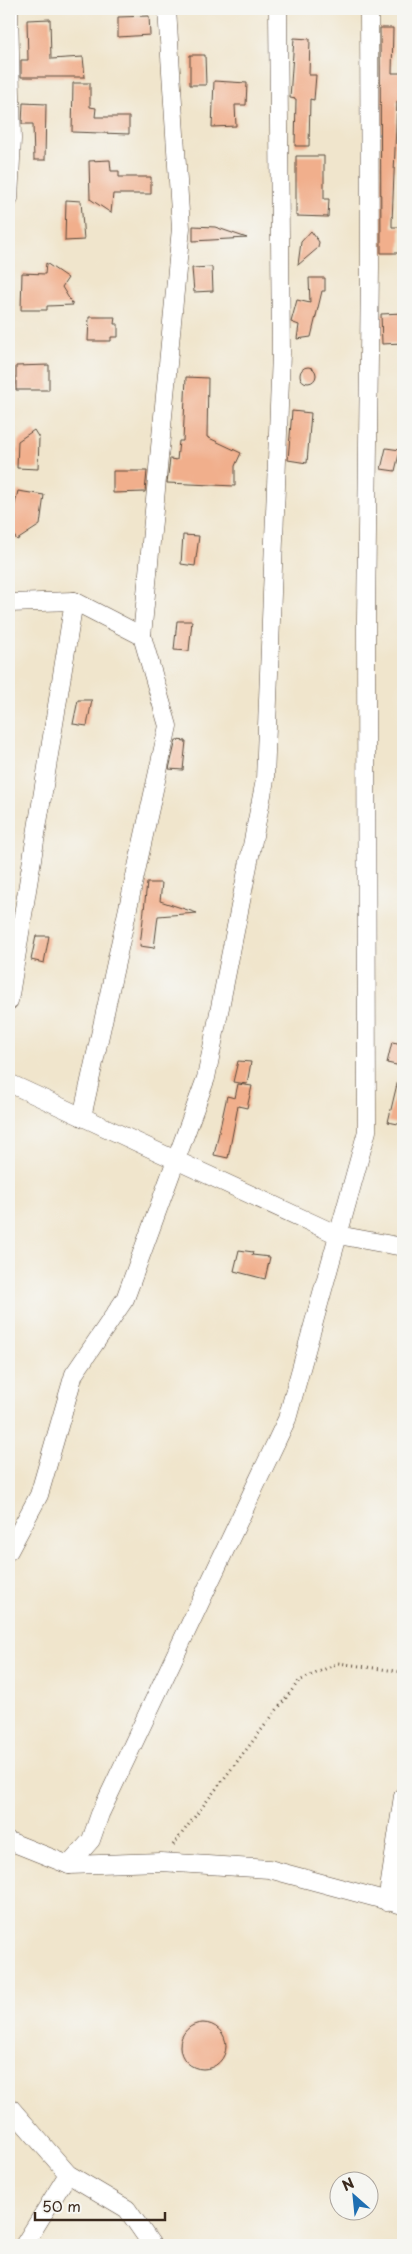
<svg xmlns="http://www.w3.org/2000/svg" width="412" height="2254" viewBox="0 0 412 2254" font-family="'Playpen Sans',sans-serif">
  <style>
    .building { fill: #f1af8c }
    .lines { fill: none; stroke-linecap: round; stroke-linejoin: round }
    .minor-casing { stroke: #564638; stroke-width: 19 }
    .path { stroke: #564638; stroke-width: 3; stroke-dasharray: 1 4; stroke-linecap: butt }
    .minor { stroke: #fff; stroke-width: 18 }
  </style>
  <rect width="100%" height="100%" fill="#f6f6f2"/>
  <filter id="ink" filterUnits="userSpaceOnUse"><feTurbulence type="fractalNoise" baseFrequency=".02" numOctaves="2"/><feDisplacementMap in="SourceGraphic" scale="10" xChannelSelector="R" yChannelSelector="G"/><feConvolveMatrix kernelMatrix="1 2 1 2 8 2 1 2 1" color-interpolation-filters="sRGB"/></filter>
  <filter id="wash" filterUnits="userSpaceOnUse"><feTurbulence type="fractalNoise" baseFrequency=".0096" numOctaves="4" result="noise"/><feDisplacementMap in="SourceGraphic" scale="20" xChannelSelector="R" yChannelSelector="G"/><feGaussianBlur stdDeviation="1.12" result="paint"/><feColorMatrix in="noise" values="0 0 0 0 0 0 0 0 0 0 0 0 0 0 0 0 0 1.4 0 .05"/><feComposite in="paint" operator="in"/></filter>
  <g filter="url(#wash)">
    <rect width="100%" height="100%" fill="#f0e5cc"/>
    <g id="blocks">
      <g class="building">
        <path d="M 149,16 L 150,35 L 118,37 L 118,17 Z"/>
        <path d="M 50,19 L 51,59 L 83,57 L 85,77 L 21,77 L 21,60 L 28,60 L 27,20 Z"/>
        <path d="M 380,28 L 393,28 L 392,73 L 401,73 L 402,101 L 397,101 L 392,222 L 392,227 L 400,227 L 400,253 L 381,253 Z"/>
        <path d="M 294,38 L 310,39 L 309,75 L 316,75 L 314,100 L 310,99 L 309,146 L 295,146 L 296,99 L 290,98 Z"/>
        <path d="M 190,55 L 205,55 L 206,85 L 190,85 Z"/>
        <path d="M 214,81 L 247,83 L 246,105 L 235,105 L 236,126 L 212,127 Z"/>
        <path d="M 73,83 L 90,83 L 90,107 L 96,108 L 95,117 L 129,117 L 129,134 L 72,132 Z"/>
        <path d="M 23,103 L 46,104 L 45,160 L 34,160 L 33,124 L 22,124 Z"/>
        <path d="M 296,156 L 324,156 L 324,199 L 329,199 L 328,217 L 296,216 Z"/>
        <path d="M 110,160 L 111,171 L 119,171 L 119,177 L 151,177 L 151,194 L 113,194 L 111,213 L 90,199 L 89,161 Z"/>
        <path d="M 66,200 L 81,201 L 84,240 L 65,241 Z"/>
        <path d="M 193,226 L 215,227 L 247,238 L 193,241 Z"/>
        <path d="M 311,231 L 319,242 L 318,248 L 298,265 L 301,242 Z"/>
        <path d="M 46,263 L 68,278 L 62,287 L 73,305 L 47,306 L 47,310 L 21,310 L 22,273 L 45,274 Z"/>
        <path d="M 212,267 L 213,291 L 194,292 L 192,268 Z"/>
        <path d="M 309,278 L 325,278 L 325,291 L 322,291 L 311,337 L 297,339 L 299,325 L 291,322 L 297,300 L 310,303 Z"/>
        <path d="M 403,313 L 403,343 L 382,344 L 381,314 Z"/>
        <path d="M 89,317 L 115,317 L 114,324 L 118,324 L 118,337 L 111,337 L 111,341 L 88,341 Z"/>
        <path d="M 49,365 L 49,390 L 16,390 L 16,366 Z"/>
        <circle cx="308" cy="375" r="8"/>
        <path d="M 186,377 L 208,378 L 207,437 L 241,453 L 235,466 L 235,486 L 167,483 L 170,459 L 177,460 L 179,441 L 183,441 Z"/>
        <path d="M 292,411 L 311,413 L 307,463 L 288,460 Z"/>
        <path d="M 34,430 L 39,438 L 38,469 L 17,468 L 18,441 Z"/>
        <path d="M 386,448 L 400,450 L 395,471 L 381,469 Z"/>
        <path d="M 113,471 L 147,471 L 145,492 L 113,493 Z"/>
        <path d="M 18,491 L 44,495 L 40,525 L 17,540 L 9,529 Z"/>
        <path d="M 183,535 L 199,536 L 195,566 L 181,564 Z"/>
        <path d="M 177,621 L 192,621 L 189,651 L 174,650 Z"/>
        <path d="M 78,700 L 92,700 L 87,726 L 73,724 Z"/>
        <path d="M 176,740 L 186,741 L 183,770 L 169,769 Z"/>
        <path d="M 147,883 L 162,883 L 160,901 L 197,913 L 158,916 L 154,948 L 140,946 Z"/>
        <path d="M 36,936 L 49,936 L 44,963 L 31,960 Z"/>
        <path d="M 392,1042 L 403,1044 L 401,1066 L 387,1063 Z"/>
        <path d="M 238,1061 L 251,1062 L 247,1084 L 233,1082 Z"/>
        <path d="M 398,1080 L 403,1080 L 403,1125 L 388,1122 Z"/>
        <path d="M 238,1084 L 252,1086 L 247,1108 L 238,1106 L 228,1158 L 214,1155 L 227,1096 L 235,1098 Z"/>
        <path d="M 239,1250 L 253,1252 L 252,1255 L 270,1257 L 265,1279 L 234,1271 Z"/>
        <circle cx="203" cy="2046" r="23"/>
      </g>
    </g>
  </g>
  <g filter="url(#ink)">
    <use href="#blocks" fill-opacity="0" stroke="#564638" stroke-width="1"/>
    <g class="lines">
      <defs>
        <g id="minor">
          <path d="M 9,199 L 12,139 L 9,9"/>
          <path d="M 9,603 L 74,601 L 142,636 L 168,726 L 82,1117"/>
          <path d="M 142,636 L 181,228 L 167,9"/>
          <path d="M 9,1001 L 74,601"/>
          <path d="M 9,1083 L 338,1235 L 403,1247"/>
          <path d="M 9,1551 L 39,1495 L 74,1374 L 125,1299 L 206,1078 L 265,780 L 281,353 L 278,9"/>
          <path d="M 9,1841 L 69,1865 L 161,1862 L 269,1869 L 403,1905"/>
          <path d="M 69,1865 L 91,1840 L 100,1814 L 287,1419 L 367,1131 L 366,620 L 370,267 L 369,9"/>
          <path d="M 387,1902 L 403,1796"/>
          <path d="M 9,2106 L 68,2174 L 127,2209 L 152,2245"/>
          <path d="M 24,2245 L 68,2174"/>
        </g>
      </defs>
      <use href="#minor" class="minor-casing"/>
      <path class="path" d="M 173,1845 L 299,1681 L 338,1663 L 403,1672"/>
      <use href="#minor" class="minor"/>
    </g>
  </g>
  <rect width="412" height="2254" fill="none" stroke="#f6f6f2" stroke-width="30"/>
  <g transform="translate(354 2196) rotate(333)"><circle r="24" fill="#f6f6f2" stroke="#aba49d"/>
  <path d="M0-4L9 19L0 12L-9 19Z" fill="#1f6fb2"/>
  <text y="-8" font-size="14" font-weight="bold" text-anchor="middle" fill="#3b2a1e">N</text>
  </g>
  <path d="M35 2212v8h130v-8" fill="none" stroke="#3b2a1e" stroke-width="2.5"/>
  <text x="42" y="2212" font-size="15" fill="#3b2a1e" stroke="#f6f6f2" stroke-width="4" paint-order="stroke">50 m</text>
</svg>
